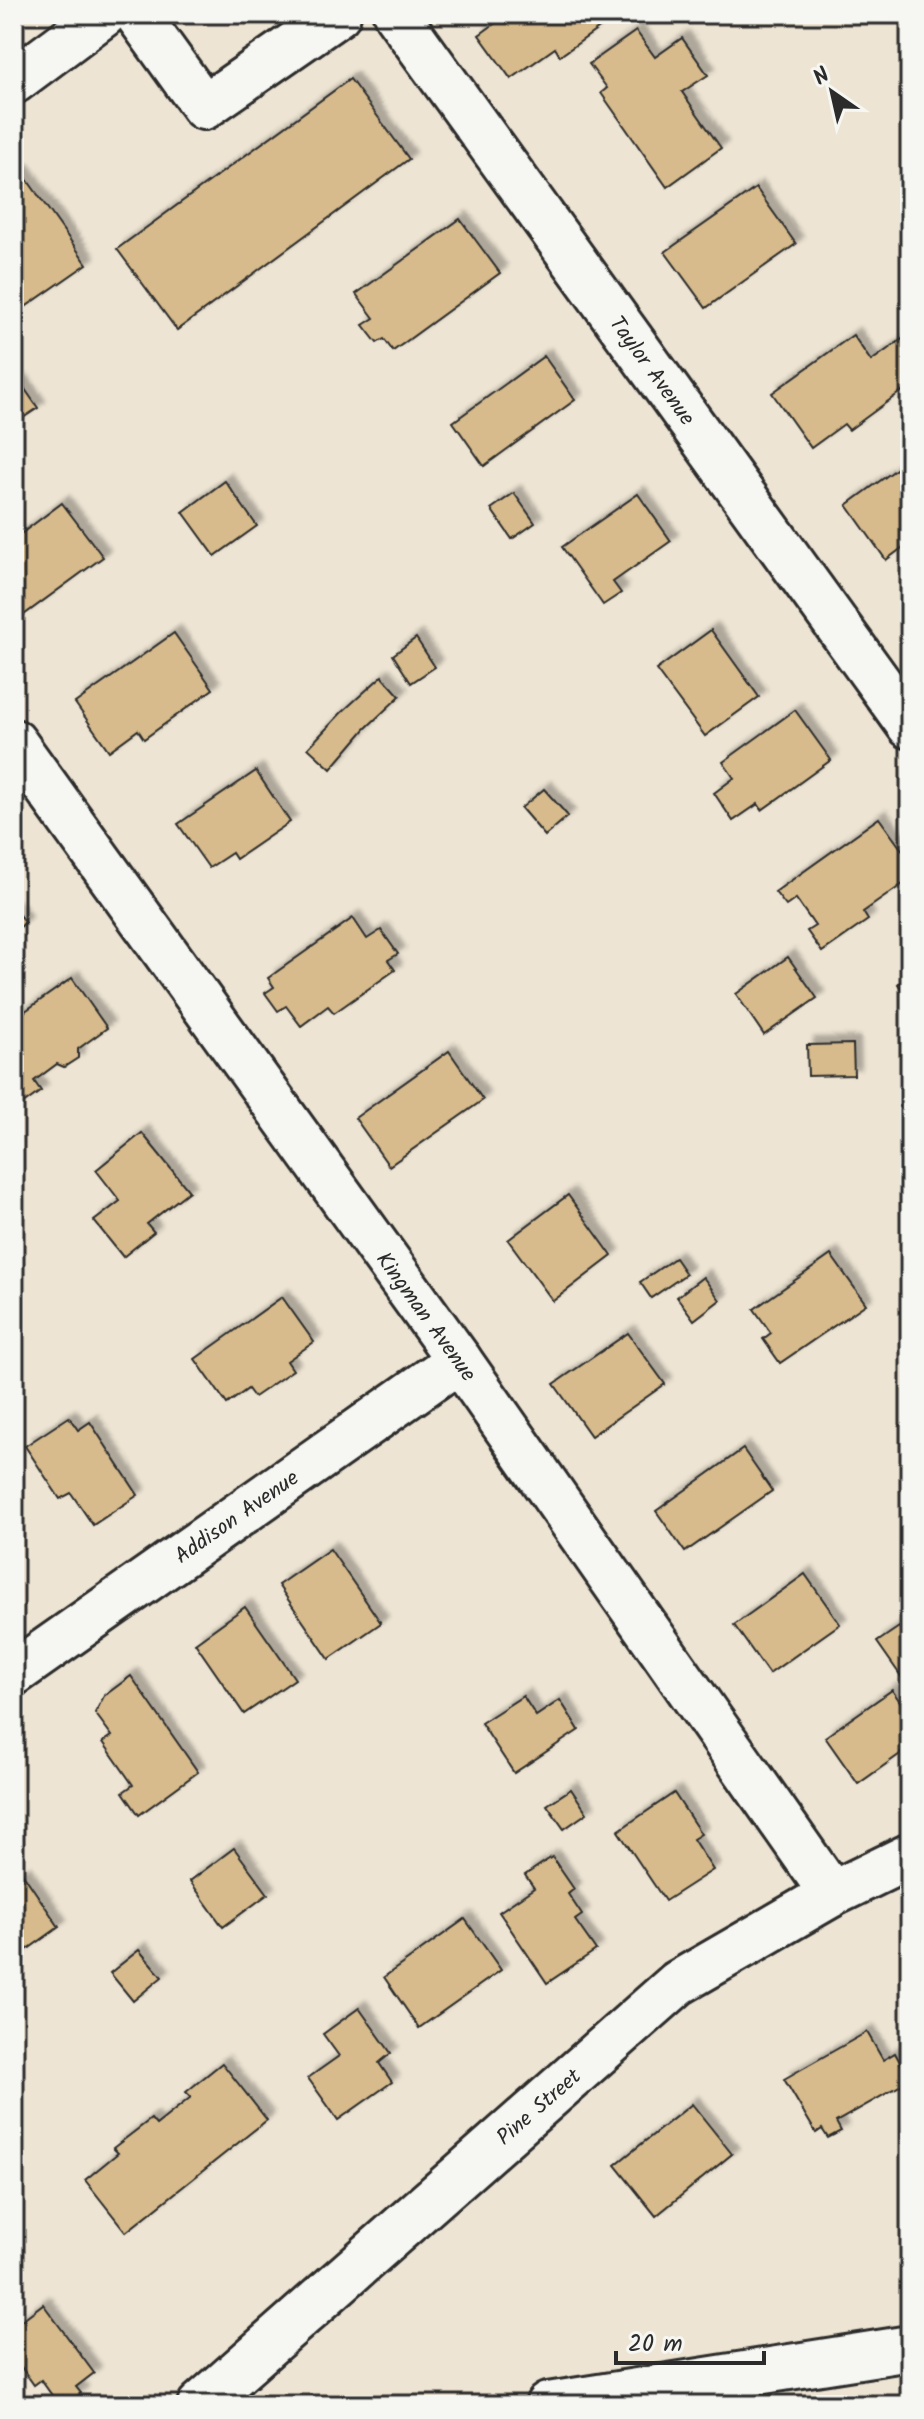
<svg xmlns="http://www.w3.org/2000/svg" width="924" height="2419" viewBox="0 0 924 2419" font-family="Kalam,sans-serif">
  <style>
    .building { fill: #d7bb8c; stroke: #2b2b2b; stroke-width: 2; filter: url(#shadow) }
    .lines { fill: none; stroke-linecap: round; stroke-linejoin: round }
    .minor-casing { stroke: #2b2b2b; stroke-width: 50 }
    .major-casing { stroke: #2b2b2b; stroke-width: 50 }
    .minor { stroke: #f6f6f2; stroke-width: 44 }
    .major { stroke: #f6f6f2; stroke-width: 44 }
    .labels { text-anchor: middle; stroke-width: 8; stroke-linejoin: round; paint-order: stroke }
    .street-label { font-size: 22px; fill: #2b2b2b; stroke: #f6f6f2 }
  </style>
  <defs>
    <filter id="shadow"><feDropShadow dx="7" dy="-7" stdDeviation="2" flood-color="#0004"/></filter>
  </defs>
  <rect width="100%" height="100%" fill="#ede4d3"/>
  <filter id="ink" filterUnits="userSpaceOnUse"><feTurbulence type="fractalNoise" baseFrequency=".0125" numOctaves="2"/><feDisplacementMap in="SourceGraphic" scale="16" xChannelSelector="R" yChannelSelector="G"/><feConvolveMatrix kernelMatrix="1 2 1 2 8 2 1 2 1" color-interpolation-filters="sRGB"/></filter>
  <g filter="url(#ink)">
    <g class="building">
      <path d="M 508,14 L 619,14 L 560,56 L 555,48 L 511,79 L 479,35 Z"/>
      <path d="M 636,31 L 655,57 L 682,38 L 708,75 L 682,92 L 721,148 L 667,187 L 601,93 L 607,88 L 589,64 Z"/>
      <path d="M 350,79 L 409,159 L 177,330 L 117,249 Z"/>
      <path d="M 21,171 L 87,264 L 18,312 L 14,306 L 14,284 L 22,279 L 14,268 L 14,177 Z"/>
      <path d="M 756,188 L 796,244 L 706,308 L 665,252 Z"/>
      <path d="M 460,219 L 500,273 L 393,351 L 384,339 L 377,343 L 363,325 L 374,318 L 356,294 Z"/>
      <path d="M 853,335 L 871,361 L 902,339 L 910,349 L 910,403 L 902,391 L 849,430 L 844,424 L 811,448 L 772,393 Z"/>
      <path d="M 544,356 L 575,400 L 484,466 L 453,422 Z"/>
      <path d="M 20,382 L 38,408 L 14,424 L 14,387 Z"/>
      <path d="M 910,459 L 910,542 L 886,560 L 847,505 Z"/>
      <path d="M 225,481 L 257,526 L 215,556 L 183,512 Z"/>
      <path d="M 514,493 L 535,523 L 512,539 L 491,509 Z"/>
      <path d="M 638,494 L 671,541 L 613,582 L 621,593 L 603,605 L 562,547 Z"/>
      <path d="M 62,503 L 103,557 L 21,617 L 14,608 L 14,539 Z"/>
      <path d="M 711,630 L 759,697 L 705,736 L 656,670 Z"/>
      <path d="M 174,633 L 213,689 L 144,739 L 138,730 L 109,751 L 75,703 Z"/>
      <path d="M 416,638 L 435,667 L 411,683 L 393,655 Z"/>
      <path d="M 382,676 L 400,696 L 365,729 L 331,769 L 308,748 L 342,712 Z"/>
      <path d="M 795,710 L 831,760 L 762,810 L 758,804 L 733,821 L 714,793 L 734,778 L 723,762 Z"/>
      <path d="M 256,771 L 290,822 L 236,859 L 232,853 L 209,868 L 178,824 Z"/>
      <path d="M 544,789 L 568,816 L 545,836 L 521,808 Z"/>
      <path d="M 879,818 L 910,861 L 910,879 L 863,912 L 868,920 L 822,952 L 807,931 L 815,926 L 796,899 L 786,906 L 775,892 Z"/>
      <path d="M 14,908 L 25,923 L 14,932 Z"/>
      <path d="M 353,918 L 367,939 L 381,930 L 398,954 L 388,960 L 395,970 L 334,1013 L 328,1006 L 301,1026 L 286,1006 L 278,1011 L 265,993 L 274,987 L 268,978 Z"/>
      <path d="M 788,957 L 817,998 L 764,1035 L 736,994 Z"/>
      <path d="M 910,975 L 910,1001 L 898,984 Z"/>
      <path d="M 72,978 L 107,1028 L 78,1049 L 78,1058 L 64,1067 L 57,1064 L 34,1081 L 41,1091 L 16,1109 L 14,1019 Z"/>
      <path d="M 853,1044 L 854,1075 L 808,1076 L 807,1045 Z"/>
      <path d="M 449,1051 L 483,1100 L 389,1166 L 355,1118 Z"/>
      <path d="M 142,1133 L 189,1191 L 147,1224 L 154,1232 L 123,1257 L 94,1221 L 120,1201 L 96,1170 Z"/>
      <path d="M 568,1195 L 612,1256 L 553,1301 L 508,1240 Z"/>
      <path d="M 831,1255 L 866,1304 L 780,1363 L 763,1339 L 771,1333 L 754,1309 Z"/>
      <path d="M 675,1258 L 686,1274 L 651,1298 L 640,1282 Z"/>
      <path d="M 703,1277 L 720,1300 L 694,1320 L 677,1297 Z"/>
      <path d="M 282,1297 L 314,1342 L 287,1361 L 293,1370 L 254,1397 L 248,1389 L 227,1404 L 195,1359 Z"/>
      <path d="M 628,1333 L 665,1384 L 591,1436 L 554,1384 Z"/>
      <path d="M 69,1417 L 78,1430 L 90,1422 L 138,1495 L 93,1525 L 71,1493 L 60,1499 L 25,1446 Z"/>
      <path d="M 743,1449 L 772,1491 L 685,1552 L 656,1511 Z"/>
      <path d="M 330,1549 L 381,1623 L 329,1659 L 278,1585 Z"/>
      <path d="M 805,1574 L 840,1624 L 769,1674 L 734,1625 Z"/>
      <path d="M 245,1607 L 295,1679 L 244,1714 L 195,1643 Z"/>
      <path d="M 899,1627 L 910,1642 L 910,1679 L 905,1682 L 877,1642 Z"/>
      <path d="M 131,1676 L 198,1772 L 139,1815 L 123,1792 L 133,1785 L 103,1742 L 112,1736 L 95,1713 L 104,1696 Z"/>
      <path d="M 892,1690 L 910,1716 L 910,1747 L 858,1784 L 825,1737 Z"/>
      <path d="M 523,1696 L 536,1716 L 560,1700 L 579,1730 L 514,1773 L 481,1723 Z"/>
      <path d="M 571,1789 L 587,1813 L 564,1829 L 547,1805 Z"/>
      <path d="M 674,1793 L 701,1834 L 693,1839 L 713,1870 L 665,1901 L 618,1831 Z"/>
      <path d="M 234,1848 L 268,1894 L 223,1927 L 190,1881 Z"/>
      <path d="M 552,1857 L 574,1889 L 568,1894 L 582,1915 L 575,1920 L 596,1950 L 547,1983 L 499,1912 L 534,1888 L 525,1875 Z"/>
      <path d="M 23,1874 L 59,1927 L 14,1959 L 14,1880 Z"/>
      <path d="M 465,1919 L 501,1970 L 419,2028 L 384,1977 Z"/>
      <path d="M 139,1950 L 162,1977 L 133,2001 L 110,1973 Z"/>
      <path d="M 359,2008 L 391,2053 L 379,2063 L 392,2082 L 338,2120 L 308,2078 L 339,2056 L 323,2034 Z"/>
      <path d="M 867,2032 L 883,2060 L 895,2053 L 910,2080 L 836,2122 L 841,2131 L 828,2138 L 822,2129 L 816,2133 L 784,2079 Z"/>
      <path d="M 222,2063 L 267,2120 L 126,2232 L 85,2180 L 118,2153 L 113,2148 L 151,2119 L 156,2125 L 191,2097 L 186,2092 Z"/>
      <path d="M 692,2104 L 732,2154 L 656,2216 L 615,2165 Z"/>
      <path d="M 43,2304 L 94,2373 L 76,2387 L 81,2393 L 68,2403 L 62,2396 L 56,2401 L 41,2380 L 34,2385 L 14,2357 L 14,2326 Z"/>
    </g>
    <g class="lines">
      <defs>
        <g id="minor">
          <path d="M 137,14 L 204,107 L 338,14"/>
          <path d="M 396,14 L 910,726"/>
          <path d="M 14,742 L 459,1360 L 832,1894"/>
          <path d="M 14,1673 L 459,1360"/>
          <path d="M 200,2405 L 678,1983 L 832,1894 L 910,1856"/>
          <path d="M 548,2405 L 910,2348"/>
        </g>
        <path id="major" d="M 14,81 L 104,14"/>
      </defs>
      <use href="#minor" class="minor-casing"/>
      <use href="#major" class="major-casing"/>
      <use href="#minor" class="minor"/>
      <use href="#major" class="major"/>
    </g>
  </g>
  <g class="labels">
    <g class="street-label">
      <text transform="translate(653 370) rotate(54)" y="8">Taylor Avenue</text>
      <text transform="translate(427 1316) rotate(54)" y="8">Kingman Avenue</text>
      <text transform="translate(236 1516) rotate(-35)" y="8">Addison Avenue</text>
      <text transform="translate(538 2106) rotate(-41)" y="8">Pine Street</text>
    </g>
  </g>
  <rect width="924" height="2419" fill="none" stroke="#f6f6f2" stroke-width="48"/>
  <rect x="24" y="24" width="876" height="2371" fill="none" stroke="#2b2b2b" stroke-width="3" filter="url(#ink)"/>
  <g transform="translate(832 92) rotate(326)" stroke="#f6f6f2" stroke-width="6" paint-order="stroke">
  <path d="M0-6L14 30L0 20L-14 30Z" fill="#2b2b2b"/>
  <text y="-12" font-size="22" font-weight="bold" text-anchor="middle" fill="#2b2b2b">N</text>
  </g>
  <path d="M616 2351v12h148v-12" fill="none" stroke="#2b2b2b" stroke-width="4"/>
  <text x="628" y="2351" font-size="24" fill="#2b2b2b" stroke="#f6f6f2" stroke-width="6" paint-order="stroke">20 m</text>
</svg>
